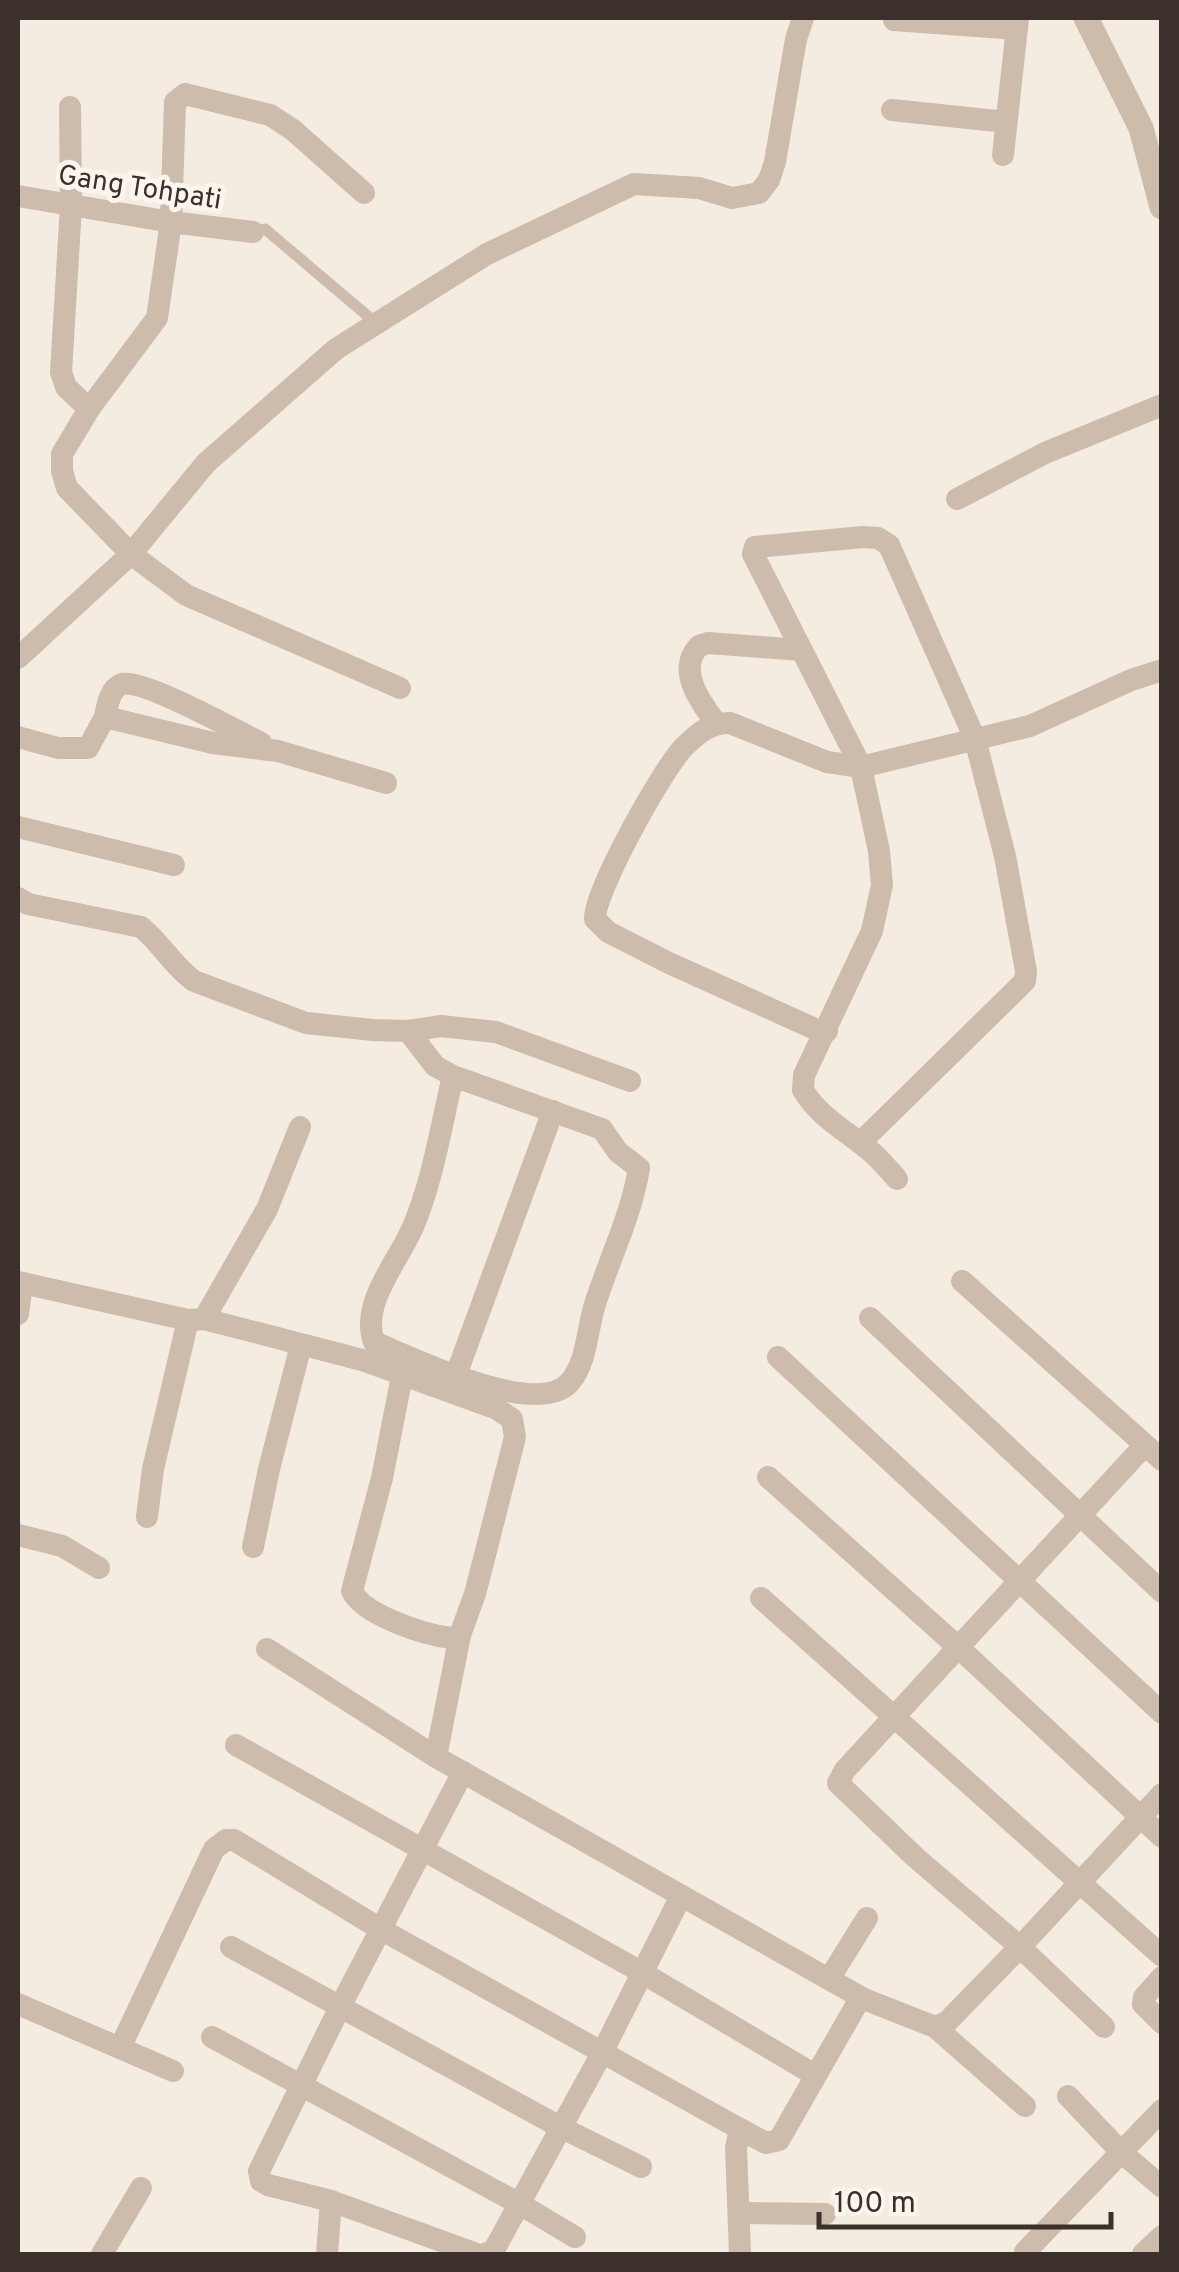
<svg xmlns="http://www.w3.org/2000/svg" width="1179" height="2272" viewBox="0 0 1179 2272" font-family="Overpass,sans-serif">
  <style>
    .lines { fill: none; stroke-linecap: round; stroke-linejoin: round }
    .service { stroke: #cdbbac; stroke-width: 11 }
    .minor { stroke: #cdbbac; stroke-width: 22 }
    .tertiary { stroke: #cdbbac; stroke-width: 25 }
    .labels { text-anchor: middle; stroke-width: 10; stroke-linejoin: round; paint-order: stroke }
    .street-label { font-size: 28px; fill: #3b302b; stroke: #fbf5ee }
  </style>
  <rect width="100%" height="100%" fill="#f4ebe1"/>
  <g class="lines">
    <path class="service" d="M 253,232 L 265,229 L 376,323"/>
    <g class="minor">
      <path d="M 894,20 L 1017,29"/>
      <path d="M 70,107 L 71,206 L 61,372 L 66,387 L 89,409"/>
      <path d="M 892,110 L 1006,122"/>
      <path d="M 1003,155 L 1018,18"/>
      <path d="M 364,193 L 293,130 L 270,115 L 185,94 L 175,102 L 171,222 L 157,318 L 89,409 L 62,454 L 62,471 L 67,488 L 131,554 L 186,595 L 400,688"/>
      <path d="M 18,196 L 171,222 L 253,232"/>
      <path d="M 957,499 L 1045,453 L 1162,405"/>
      <path d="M 18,658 L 131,554 L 206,463 L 336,349 L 487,254 L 634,184 L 699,188 L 732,198 L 759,193 L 769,180 L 775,162 L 796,39 L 803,18"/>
      <path d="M 105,717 C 107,706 110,688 122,684 C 144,679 237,731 261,743"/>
      <path d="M 716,723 C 701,703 676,670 699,646 L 708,643 L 801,650"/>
      <path d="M 18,737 L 58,748 L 88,748 L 105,717 L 213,743 L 278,751 L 386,783"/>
      <path d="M 18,827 L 174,865"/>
      <path d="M 18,898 L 28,904 L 141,927 C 161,943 173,966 194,981 L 306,1023 L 373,1030 L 408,1031 L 441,1026 L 496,1032 L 630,1081"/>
      <path d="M 408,1031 L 435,1066 L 453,1076 L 602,1129 L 618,1152 L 639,1168 C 632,1213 610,1258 596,1301 C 587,1326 588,1361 570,1382 C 537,1420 413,1358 374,1342 C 360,1303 398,1262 413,1227 C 433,1180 441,1126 453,1076"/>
      <path d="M 827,1031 L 815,1029 L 669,963 L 608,932 L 595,919 C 594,892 663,768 684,747 C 698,733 710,723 730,723 L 827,762 L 861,767 L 1030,726 L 1131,680 L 1162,670"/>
      <path d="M 860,1143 L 1025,981 L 1026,971 L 1005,856 L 975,739 L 889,545 L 878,538 L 863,537 L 755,547 L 753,554 L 861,767 L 879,851 L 882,885 L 872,931 L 804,1075 L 803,1090 C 819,1117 845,1130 869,1150 C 879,1158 888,1169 897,1179"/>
      <path d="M 962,1281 L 1162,1460"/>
      <path d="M 18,1282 L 188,1320 L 204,1319 L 362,1360 L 497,1409 L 512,1419 L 515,1437 L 475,1594 L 460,1635 L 451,1638 C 425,1635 363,1615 352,1591 L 382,1478 L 402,1376"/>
      <path d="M 18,1314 L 22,1283"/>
      <path d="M 870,1318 L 1162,1592"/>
      <path d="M 204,1319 L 267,1209 L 300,1127"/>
      <path d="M 778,1357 L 1162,1713"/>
      <path d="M 456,1375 L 553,1111"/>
      <path d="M 1145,1445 L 845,1770 L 838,1783 L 915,1857 L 1020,1947 L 1162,1794"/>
      <path d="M 768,1477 L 958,1647 L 1162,1837"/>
      <path d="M 147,1517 L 153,1469 L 188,1320"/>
      <path d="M 18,1535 L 62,1546 L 99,1568"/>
      <path d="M 253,1547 L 269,1469 L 301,1345"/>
      <path d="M 761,1598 L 1162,1956"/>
      <path d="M 267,1649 L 436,1757 L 460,1635"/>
      <path d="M 236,1745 L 641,1972 L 815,2075"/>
      <path d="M 436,1757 L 864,1999"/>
      <path d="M 231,1947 L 560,2127 L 641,2167"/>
      <path d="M 1162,1977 L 1144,1997 L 1143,2004 L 1162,2023"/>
      <path d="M 829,1979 L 867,1918"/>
      <path d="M 18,2004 L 173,2071"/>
      <path d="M 935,2027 L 1025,2106"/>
      <path d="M 212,2037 L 518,2203 L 575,2237"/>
      <path d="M 120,2048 L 214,1849 L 226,1840 L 234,1840 L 382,1930 L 740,2129"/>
      <path d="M 1068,2096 L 1121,2152 L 1162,2187"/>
      <path d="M 331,2201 L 477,2254"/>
      <path d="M 739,2213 L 825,2214"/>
      <path d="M 1025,2252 L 1162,2110"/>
      <path d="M 102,2254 L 141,2188"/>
      <path d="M 327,2254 L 331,2201 L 268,2185 L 261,2181 L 259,2171 L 340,2007 L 463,1772"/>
      <path d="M 485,2254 L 494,2250 L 602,2053 L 681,1896"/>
      <path d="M 740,2254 L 736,2148 L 740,2129 L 766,2143 L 779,2140 L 858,2002 L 864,1999 L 935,2027 L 947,2022 L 1020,1947 L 1104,2027"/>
      <path d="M 1143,2254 L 1162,2236"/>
    </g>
    <path class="tertiary" d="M 1086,18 L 1141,128 L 1162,207"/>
  </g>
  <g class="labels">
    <g class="street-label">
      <text transform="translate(140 186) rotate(9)" y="10">Gang Tohpati</text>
    </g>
  </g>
  <rect width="1179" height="2272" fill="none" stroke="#3b302b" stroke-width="40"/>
  <path d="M819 2212v15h292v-15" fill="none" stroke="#3b302b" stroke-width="5"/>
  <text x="834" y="2212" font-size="30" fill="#3b302b" stroke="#fbf5ee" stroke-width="8" paint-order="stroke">100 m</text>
</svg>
